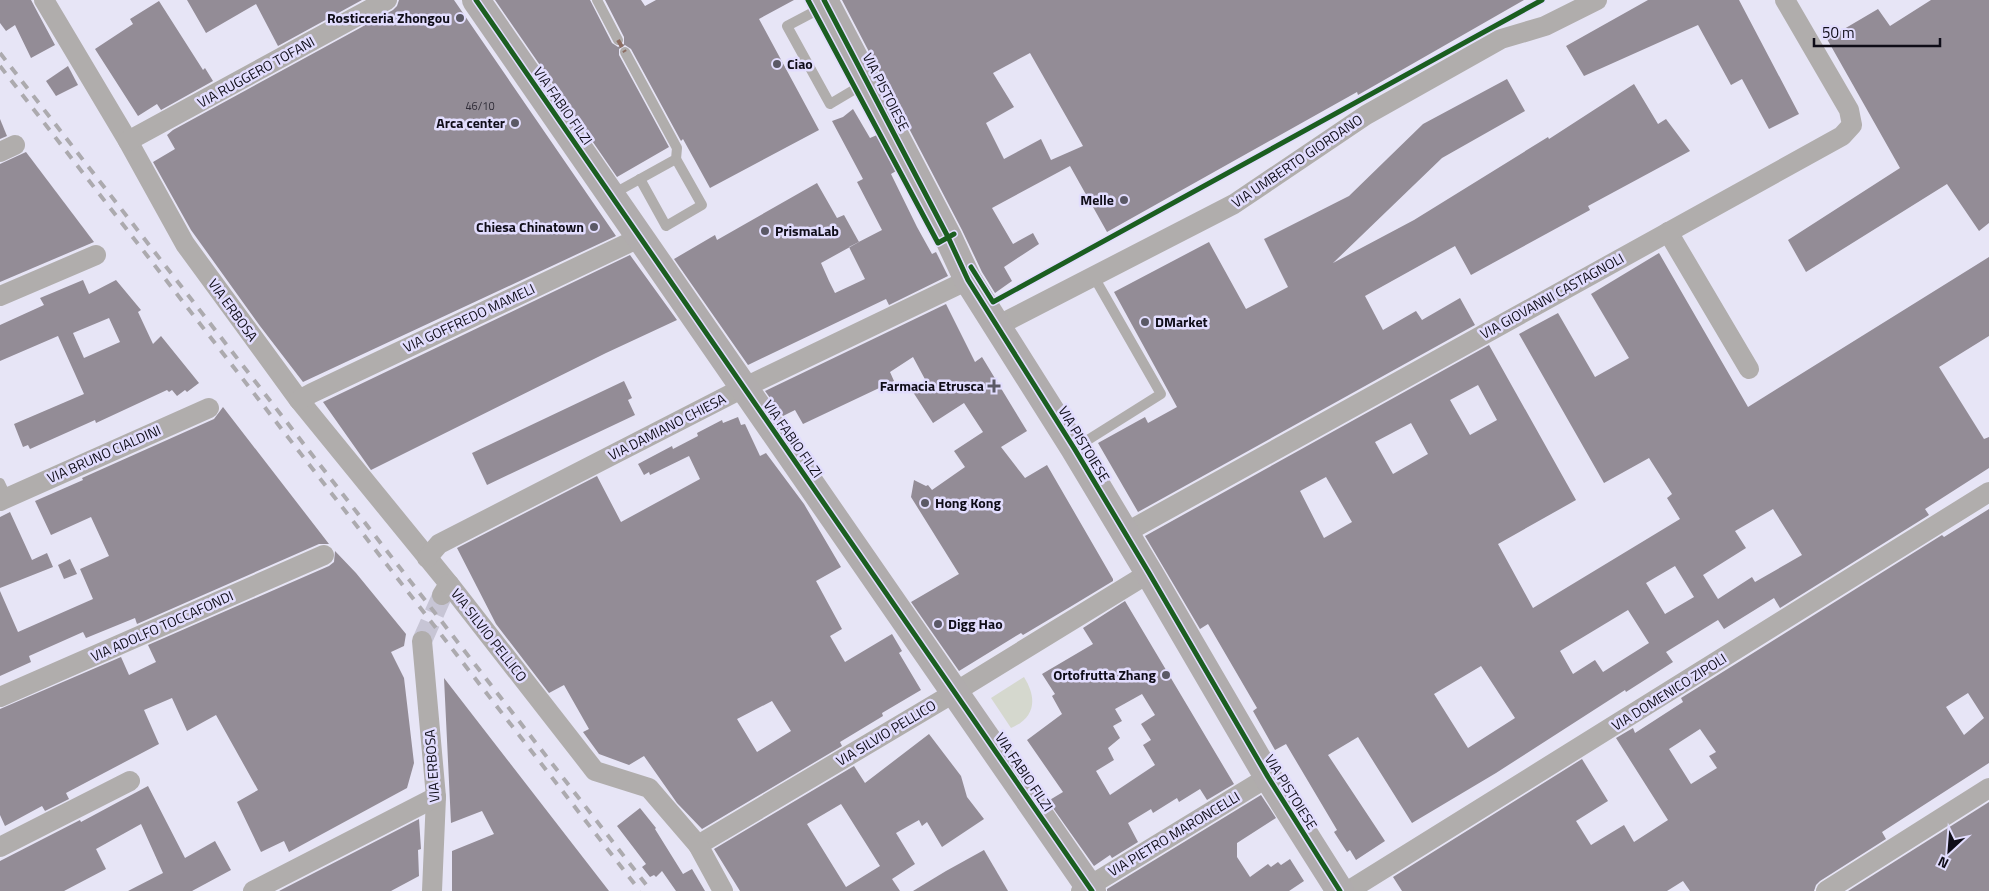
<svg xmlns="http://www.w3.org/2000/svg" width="1989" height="891" viewBox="0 0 1989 891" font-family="'Titillium Web',sans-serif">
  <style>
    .green { fill: #d5d8ce }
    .building { fill: #938c96; fill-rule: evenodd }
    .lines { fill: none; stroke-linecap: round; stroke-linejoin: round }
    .street-tunnel { stroke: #c7c5d5; stroke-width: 20; stroke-dasharray: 20 10; stroke-linecap: butt }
    .lane { stroke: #b0adac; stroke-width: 10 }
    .street { stroke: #b0adac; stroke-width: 20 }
    .secondary { stroke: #b0acad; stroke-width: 28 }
    .rail { stroke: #acaaae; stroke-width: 4; stroke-dasharray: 9 9; stroke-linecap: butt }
    .quiet { stroke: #8d6e63; stroke-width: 4; stroke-dasharray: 8 4; stroke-linecap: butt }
    .cycleway-casing { stroke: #e2ddfe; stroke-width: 8 }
    .cycleway { stroke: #1b5e20; stroke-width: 5 }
    .poi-dot { fill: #5b5966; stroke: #e2ddfe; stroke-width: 2 }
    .labels { text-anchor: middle; stroke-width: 5; stroke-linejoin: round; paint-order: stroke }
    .number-label { font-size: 11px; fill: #302d38 }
    .poi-label { font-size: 14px; font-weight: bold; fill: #0f0d18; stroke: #e2ddfe; text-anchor: end }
    .street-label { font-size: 14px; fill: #0f0d18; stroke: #e2ddfe }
  </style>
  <rect width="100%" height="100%" fill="#e7e5f6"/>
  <path class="green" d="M 1024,677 C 1037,698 1036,717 1011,728 L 991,698 Z"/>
  <g class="building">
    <path d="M 0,0 L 31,0 L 55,45 L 31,58 L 15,25 L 6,31 L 0,23 Z"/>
    <path d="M 187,0 L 362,0 L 278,46 L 256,4 L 206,33 Z"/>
    <path d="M 399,0 L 454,0 L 616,236 L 303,382 L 260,326 L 191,230 L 153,162 L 175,149 L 167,135 L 173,130 L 393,10 L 397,6 Z"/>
    <path d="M 495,0 L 590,0 L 612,43 L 618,47 L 624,44 L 624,37 L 605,0 L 641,0 L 645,6 L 656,0 L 794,0 L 759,19 L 819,130 L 710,188 L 683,139 L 681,141 L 631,49 L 625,45 L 619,49 L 619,55 L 669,147 L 617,177 Z"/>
    <path d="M 842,0 L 1524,0 L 1358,95 L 1357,92 L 1107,232 L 1070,166 L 992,208 L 1013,244 L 1033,233 L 1039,244 L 1004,267 L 1012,281 L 995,293 L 982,272 L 962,230 ZM 1030,53 L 1083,146 L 1051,160 L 1041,139 L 1004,159 L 986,123 L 1014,107 L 993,73 Z"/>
    <path d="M 1648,0 L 1739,0 L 1799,114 L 1769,129 L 1742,79 L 1731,85 L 1698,25 L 1584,76 L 1566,46 Z"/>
    <path d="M 1931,0 L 1989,0 L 1989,223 L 1979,231 L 1947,184 L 1806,272 L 1788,240 L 1900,168 L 1827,39 L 1878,9 L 1890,26 Z"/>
    <path d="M 159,1 L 203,70 L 205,68 L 213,81 L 161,110 L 157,104 L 138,116 L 95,49 L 133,24 L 130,19 Z"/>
    <path d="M 68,66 L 78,85 L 56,96 L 46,81 Z"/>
    <path d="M 1507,79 L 1525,111 L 1442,158 L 1333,263 L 1414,220 L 1548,137 L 1549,139 L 1634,84 L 1658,124 L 1666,119 L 1690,151 L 1588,206 L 1590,210 L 1471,275 L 1455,246 L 1365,296 L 1383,330 L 1416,311 L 1422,320 L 1460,298 L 1475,325 L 1138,512 L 1098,443 L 1145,417 L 1148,423 L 1177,407 L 1114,292 L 1209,242 L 1246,309 L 1288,287 L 1264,239 L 1349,196 L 1423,124 Z"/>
    <path d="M 853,109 L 870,138 L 877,135 L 896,171 L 891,174 L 917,227 L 932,254 L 936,252 L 948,276 L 889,305 L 886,299 L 748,365 L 674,259 L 715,235 L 717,240 L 817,183 L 837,218 L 844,215 L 859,242 L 821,263 L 829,281 L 835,293 L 865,279 L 849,247 L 882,230 L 857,182 L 863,179 L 832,121 L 843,117 Z"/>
    <path d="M 0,119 L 7,136 L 0,139 Z"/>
    <path d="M 26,152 L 94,242 L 0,282 L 0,164 Z"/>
    <path d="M 1659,253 L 1748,407 L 1989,257 L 1989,336 L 1939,367 L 1984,439 L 1989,437 L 1989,468 L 1925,509 L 1929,515 L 1780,608 L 1774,598 L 1724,629 L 1718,620 L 1666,652 L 1673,662 L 1626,692 L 1625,690 L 1496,773 L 1412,823 L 1358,737 L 1328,755 L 1385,841 L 1356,860 L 1350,850 L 1347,852 L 1334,832 L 1337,830 L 1286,744 L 1275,750 L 1253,711 L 1257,708 L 1208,624 L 1200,629 L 1145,536 L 1489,345 L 1576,500 L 1498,544 L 1533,608 L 1680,519 L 1667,498 L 1672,494 L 1649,458 L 1604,483 L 1519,334 L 1558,313 L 1595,377 L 1629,358 L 1591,294 ZM 1478,385 L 1497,420 L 1470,435 L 1450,400 ZM 1411,423 L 1428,454 L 1393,474 L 1375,442 ZM 1326,477 L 1352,522 L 1324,538 L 1300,491 ZM 1773,509 L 1802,555 L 1755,582 L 1752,577 L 1718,599 L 1703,575 L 1746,548 L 1735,531 ZM 1675,566 L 1694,597 L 1665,614 L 1646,583 ZM 1628,610 L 1649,643 L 1603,672 L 1595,660 L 1573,674 L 1560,651 ZM 1481,666 L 1515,718 L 1468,748 L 1434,694 Z"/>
    <path d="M 630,255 L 677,320 L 606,353 L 371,470 L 323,402 Z"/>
    <path d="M 83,280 L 89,294 L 116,280 L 141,310 L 138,312 L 153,344 L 161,336 L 199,383 L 187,392 L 185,390 L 177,396 L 172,390 L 169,392 L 167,390 L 96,423 L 95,420 L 30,449 L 28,445 L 23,447 L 14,424 L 84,394 L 58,336 L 0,361 L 0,325 L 44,305 L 40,298 ZM 109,318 L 120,342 L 84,358 L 73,333 Z"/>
    <path d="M 946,304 L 975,362 L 982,357 L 1027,431 L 1001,447 L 1025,478 L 1047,465 L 1113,579 L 1113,581 L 1070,607 L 1023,635 L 1021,633 L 959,671 L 911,602 L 959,574 L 911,497 L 914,480 L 926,486 L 928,485 L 932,490 L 965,467 L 954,451 L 983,432 L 964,403 L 933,423 L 913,392 L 927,383 L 913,357 L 890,372 L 894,381 L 803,424 L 795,410 L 783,416 L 765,391 Z"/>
    <path d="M 624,381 L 632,398 L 628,400 L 635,415 L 487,485 L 472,453 Z"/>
    <path d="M 223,407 L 329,544 L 319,544 L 137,624 L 135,618 L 86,638 L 83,632 L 29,656 L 31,662 L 0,676 L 0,591 L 18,632 L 93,599 L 80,569 L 109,556 L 91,517 L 51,535 L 35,501 L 83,480 L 82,478 L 214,419 Z"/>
    <path d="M 738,417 L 741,425 L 745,424 L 760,456 L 766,453 L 804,504 L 841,567 L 816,581 L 842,629 L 830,636 L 845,662 L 892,634 L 902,651 L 899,653 L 921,690 L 882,713 L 883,716 L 840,742 L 842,746 L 702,829 L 677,803 L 644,756 L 629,765 L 599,754 L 583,732 L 589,729 L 564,685 L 549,693 L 496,624 L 457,548 L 597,476 L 621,522 L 700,479 L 689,456 L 650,475 L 649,472 L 644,475 L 638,464 L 672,446 L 673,449 L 698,436 L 697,433 L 722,420 L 723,423 ZM 772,701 L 791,731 L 757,752 L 737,719 Z"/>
    <path d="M 1989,509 L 1989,763 L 1882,832 L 1886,839 L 1820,881 L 1816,885 L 1814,891 L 1690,891 L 1683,881 L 1667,891 L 1402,891 L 1393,877 L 1582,759 L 1608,801 L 1576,821 L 1591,845 L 1624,825 L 1634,842 L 1668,820 L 1616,738 L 1633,728 L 1635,733 L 1683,702 L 1681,698 L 1942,535 L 1944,537 ZM 1968,693 L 1984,718 L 1964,735 L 1946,707 ZM 1700,729 L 1716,752 L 1709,756 L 1717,768 L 1691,784 L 1669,749 Z"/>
    <path d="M 10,512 L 32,560 L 47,553 L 53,567 L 0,588 L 0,517 Z"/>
    <path d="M 335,551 L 356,573 L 406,634 L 404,646 L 391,652 L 404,678 L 414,763 L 407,788 L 289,852 L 284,841 L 261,852 L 237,802 L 258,790 L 216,715 L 187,731 L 172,698 L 144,710 L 159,744 L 66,793 L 69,799 L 45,811 L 42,806 L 5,826 L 0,815 L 0,709 L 121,657 L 129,675 L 156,662 L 148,645 L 329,566 L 334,562 Z"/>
    <path d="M 70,559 L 77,574 L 64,579 L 58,565 Z"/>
    <path d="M 1125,601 L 1234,784 L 1207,800 L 1200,789 L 1179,802 L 1177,798 L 1153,813 L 1151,809 L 1128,823 L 1138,842 L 1112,858 L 1110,855 L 1094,866 L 1048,801 L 1063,792 L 1027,740 L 1062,714 L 1052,696 L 1055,694 L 1042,674 L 1093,644 L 1083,628 ZM 1142,694 L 1155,715 L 1141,724 L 1151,740 L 1143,745 L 1155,765 L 1110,795 L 1096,771 L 1114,760 L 1108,748 L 1120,738 L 1113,726 L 1122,721 L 1115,709 Z"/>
    <path d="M 444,678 L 609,891 L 452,891 L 452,851 L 494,834 L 482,811 L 451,823 Z"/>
    <path d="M 929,734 L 961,776 L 967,797 L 984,819 L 942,847 L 927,822 L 922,826 L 919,820 L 896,833 L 915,864 L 892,879 L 900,891 L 740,891 L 714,849 L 854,766 L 865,783 ZM 841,804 L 880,866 L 846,887 L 807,824 Z"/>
    <path d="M 148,786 L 185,858 L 215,841 L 231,870 L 192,891 L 128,891 L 163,873 L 141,824 L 96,849 L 106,869 L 64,891 L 0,891 L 0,861 L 80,820 L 81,822 Z"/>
    <path d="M 1261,795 L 1276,818 L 1237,843 L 1237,857 L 1250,877 L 1268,864 L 1271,867 L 1278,862 L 1281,865 L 1290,859 L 1304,881 L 1289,891 L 1107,891 L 1107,889 Z"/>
    <path d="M 1989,802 L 1989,891 L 1848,891 Z"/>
    <path d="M 640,808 L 656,828 L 655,829 L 683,874 L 692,869 L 705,891 L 676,891 L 662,871 L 656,877 L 654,875 L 650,877 L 642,867 L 646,864 L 617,826 Z"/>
    <path d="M 419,819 L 421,849 L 418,850 L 419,876 L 391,891 L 279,891 Z"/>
    <path d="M 984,850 L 1008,891 L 913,891 L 946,871 Z"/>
  </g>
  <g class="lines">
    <path class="street-tunnel" d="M 422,641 L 442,596"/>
    <g class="lane">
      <path d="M 597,0 L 618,40"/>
      <path d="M 825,6 L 787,26 L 830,104 L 867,82"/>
      <path d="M 640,179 L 666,226 L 702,205 L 676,159"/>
      <path d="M 611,195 L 676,159 L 677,148 L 625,52"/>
      <path d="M 1075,448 L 1161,394 L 1094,277"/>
      <path d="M 0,483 L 7,498"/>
    </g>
    <g class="street">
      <path d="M 44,0 L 128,141 L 185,244 L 299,400 L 449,584 L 442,595"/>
      <path d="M 128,141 L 387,0"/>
      <path d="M 0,152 L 15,145"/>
      <path d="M 1668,232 L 1749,369"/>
      <path d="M 0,296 L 96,255"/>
      <path d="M 997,326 L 1234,204 L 1366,115 L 1501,39 L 1545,26 L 1597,0"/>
      <path d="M 299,400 L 312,393 L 639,238"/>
      <path d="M 0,501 L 209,408"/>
      <path d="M 1125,533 L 1842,136 L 1852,125 L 1849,110 L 1785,0"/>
      <path d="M 427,558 L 439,544 L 743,388 L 968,280"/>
      <path d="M 449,584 L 595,771 L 649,788 L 698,845 L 942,700 L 1149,573"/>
      <path d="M 422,641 L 436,797 L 432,891"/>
      <path d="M 0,697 L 324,555"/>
      <path d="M 698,845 L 723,891"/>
      <path d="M 0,847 L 130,781"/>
      <path d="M 253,891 L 436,797"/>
      <path d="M 1081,891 L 1268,777"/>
      <path d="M 1348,891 L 1989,492"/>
      <path d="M 1826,891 L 1989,788"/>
    </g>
    <g class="secondary">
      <path d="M 476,0 L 1092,891"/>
      <path d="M 824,0 L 948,237 L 968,280 L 1074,448 L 1149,573 L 1268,777 L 1340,891"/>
    </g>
    <g class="rail">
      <path d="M 0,53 L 651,891"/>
      <path d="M 0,66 L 640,891"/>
    </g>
    <path class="quiet" d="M 618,40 L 625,52"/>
    <defs>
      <g id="cycleway">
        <path d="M 476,0 L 1092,891"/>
        <path d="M 808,0 L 938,243 L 954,234"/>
        <path d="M 824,0 L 948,237 L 968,280 L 1074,448 L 1149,573 L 1268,777 L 1340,891"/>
        <path d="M 971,267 L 993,302 L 1542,0"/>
      </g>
    </defs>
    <use href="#cycleway" class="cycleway-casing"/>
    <use href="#cycleway" class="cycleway"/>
  </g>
  <g class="poi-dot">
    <circle cx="460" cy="18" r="5"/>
    <circle cx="777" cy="64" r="5"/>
    <circle cx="515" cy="123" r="5"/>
    <circle cx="1124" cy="200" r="5"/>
    <circle cx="594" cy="227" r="5"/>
    <circle cx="765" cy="231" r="5"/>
    <circle cx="1145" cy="322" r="5"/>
    <path d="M991.5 378.5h5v5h5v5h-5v5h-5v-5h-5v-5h5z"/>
    <circle cx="925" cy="503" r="5"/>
    <circle cx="938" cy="624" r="5"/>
    <circle cx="1166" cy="675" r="5"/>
  </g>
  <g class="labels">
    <g class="number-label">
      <text x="480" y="110">46/10</text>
    </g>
    <g class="poi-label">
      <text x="450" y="23">Rosticceria Zhongou</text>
      <text x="787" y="69" text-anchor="start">Ciao</text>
      <text x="505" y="128">Arca center</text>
      <text x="1114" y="205">Melle</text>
      <text x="584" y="232">Chiesa Chinatown</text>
      <text x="775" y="236" text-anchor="start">PrismaLab</text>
      <text x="1155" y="327" text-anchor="start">DMarket</text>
      <text x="984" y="391">Farmacia Etrusca</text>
      <text x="935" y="508" text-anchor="start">Hong Kong</text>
      <text x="948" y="629" text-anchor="start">Digg Hao</text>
      <text x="1156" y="680">Ortofrutta Zhang</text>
    </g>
    <g class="street-label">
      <text transform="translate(256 72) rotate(-29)" y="5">VIA RUGGERO TOFANI</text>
      <text transform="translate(886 92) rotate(63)" y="5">VIA PISTOIESE</text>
      <text transform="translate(563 106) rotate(55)" y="5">VIA FABIO FILZI</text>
      <text transform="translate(1297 161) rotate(-34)" y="5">VIA UMBERTO GIORDANO</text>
      <text transform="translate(1552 296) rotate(-29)" y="5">VIA GIOVANNI CASTAGNOLI</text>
      <text transform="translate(233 310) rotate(54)" y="5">VIA ERBOSA</text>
      <text transform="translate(469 318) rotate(-25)" y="5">VIA GOFFREDO MAMELI</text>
      <text transform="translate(667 427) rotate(-27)" y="5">VIA DAMIANO CHIESA</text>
      <text transform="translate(793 439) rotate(55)" y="5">VIA FABIO FILZI</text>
      <text transform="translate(1084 444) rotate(59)" y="5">VIA PISTOIESE</text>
      <text transform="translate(104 454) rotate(-24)" y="5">VIA BRUNO CIALDINI</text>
      <text transform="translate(162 626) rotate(-24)" y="5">VIA ADOLFO TOCCAFONDI</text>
      <text transform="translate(489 635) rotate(52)" y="5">VIA SILVIO PELLICO</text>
      <text transform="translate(1669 692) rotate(-32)" y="5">VIA DOMENICO ZIPOLI</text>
      <text transform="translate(886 733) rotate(-31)" y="5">VIA SILVIO PELLICO</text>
      <text transform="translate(432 766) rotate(-94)" y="5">VIA ERBOSA</text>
      <text transform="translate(1024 772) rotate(56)" y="5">VIA FABIO FILZI</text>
      <text transform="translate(1291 792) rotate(58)" y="5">VIA PISTOIESE</text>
      <text transform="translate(1174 834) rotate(-31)" y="5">VIA PIETRO MARONCELLI</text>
    </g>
  </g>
  <g transform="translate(1949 851) rotate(206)" stroke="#e2ddfe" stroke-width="4" paint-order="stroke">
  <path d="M0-4L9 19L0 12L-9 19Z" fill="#0f0d18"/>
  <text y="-8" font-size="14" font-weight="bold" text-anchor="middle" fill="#0f0d18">N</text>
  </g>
  <path d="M1814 38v8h126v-8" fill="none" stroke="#0f0d18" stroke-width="2.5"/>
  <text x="1822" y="38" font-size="15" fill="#0f0d18" stroke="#e2ddfe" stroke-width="4" paint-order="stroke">50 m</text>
</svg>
